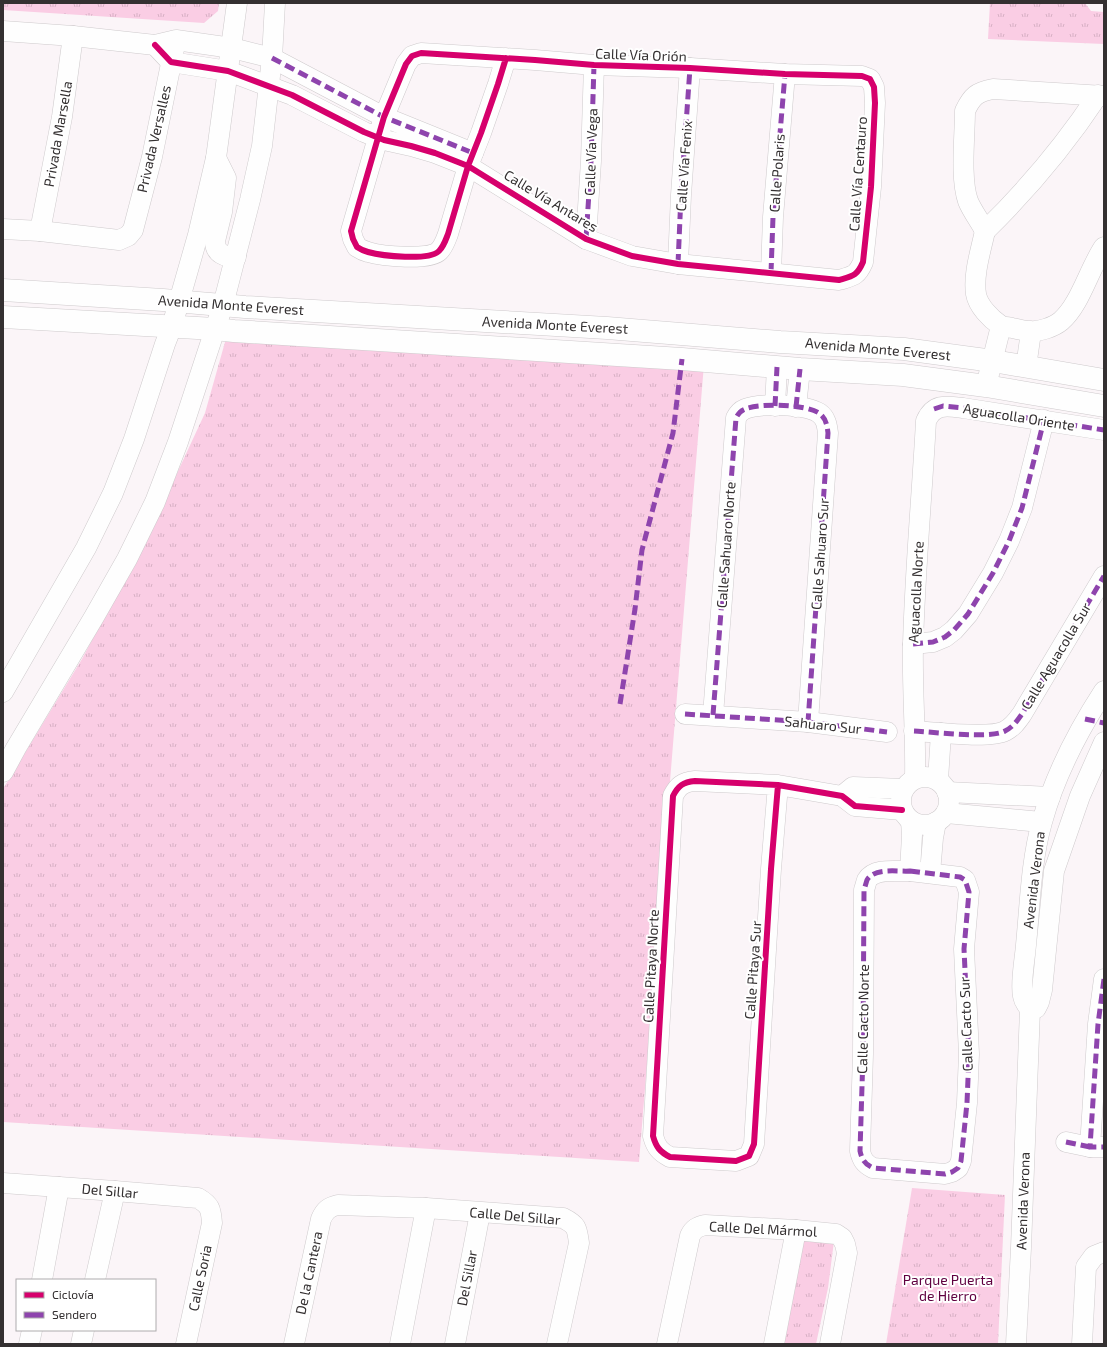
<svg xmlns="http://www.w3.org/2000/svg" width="1107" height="1347" viewBox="0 0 1107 1347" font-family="'Exo 2',sans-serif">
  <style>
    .grass { fill: url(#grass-tufts) }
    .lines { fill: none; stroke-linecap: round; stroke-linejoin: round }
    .minor-casing { stroke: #cecacc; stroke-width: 21 }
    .major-casing { stroke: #cecacc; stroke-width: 23 }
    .minor { stroke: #fefefe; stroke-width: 20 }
    .major { stroke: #fefefe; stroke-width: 22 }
    .quiet { stroke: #8e44ad; stroke-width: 5; stroke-dasharray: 10 5; stroke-linecap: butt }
    .cycleway-casing { stroke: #fff; stroke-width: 8 }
    .cycleway { stroke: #d6006c; stroke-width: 6 }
    .labels { text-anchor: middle; stroke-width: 4; stroke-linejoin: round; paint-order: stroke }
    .street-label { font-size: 14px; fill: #343031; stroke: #fff }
    .park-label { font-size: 14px; fill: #5f0040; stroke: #fff }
  </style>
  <defs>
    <pattern id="grass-tufts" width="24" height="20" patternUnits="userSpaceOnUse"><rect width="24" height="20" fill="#facde4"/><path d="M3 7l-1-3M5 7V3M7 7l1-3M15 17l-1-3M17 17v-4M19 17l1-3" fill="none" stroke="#d7b0c4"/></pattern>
  </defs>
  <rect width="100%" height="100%" fill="#fbf5f8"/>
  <g class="grass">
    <path d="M 3,3 L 219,3 L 218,11 L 204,23 L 3,10 Z"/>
    <path d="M 990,3 L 1085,3 L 1091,11 L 1104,12 L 1104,44 L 988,39 Z"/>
    <path d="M 227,335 L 704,364 L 639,1162 L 3,1122 L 3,789 L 82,659 L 153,525 L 205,413 Z"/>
    <path d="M 912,1188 L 1005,1195 L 998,1344 L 886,1344 Z"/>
    <path d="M 801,1240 L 834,1241 L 828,1288 L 816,1344 L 781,1344 Z"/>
  </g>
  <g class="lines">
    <defs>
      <g id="minor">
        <path d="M 3,31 L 73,36 L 155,45 L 176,40 L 232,48 L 272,58 L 384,117 L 473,153"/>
        <path d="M 155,45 L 171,62 L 228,71 L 292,95 L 364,132 L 384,140 L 411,146 L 435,153 L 468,166 L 586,239 L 632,256 L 678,264 L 839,280 C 853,276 857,276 863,262 L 871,187 L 875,103 L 874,87 L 870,79 L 862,76 L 785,74 L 690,68 L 594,65 L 535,60 L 421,53 L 412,56 L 406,64 L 384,117 L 351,231 L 353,239 L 357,247 C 360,249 364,251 368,252 C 382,256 429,261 439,251 C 444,246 446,239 448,234 L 468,166 L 481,133 L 498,84 L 506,58"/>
        <path d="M 216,158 L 226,178 L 222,212 L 215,241 C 215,254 225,257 236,257"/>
        <path d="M 3,229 L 40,231 L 119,240 L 128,236 L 133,230 L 152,157 L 174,49"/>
        <path d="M 40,231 L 62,117 L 73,36"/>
        <path d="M 985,231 C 980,221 972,211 968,201 C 960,178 965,136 965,111 C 972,96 977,92 993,89 L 1104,96"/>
        <path d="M 985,231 C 981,250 973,274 976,294 C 978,306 991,319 1000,325 C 1003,327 1008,327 1012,328 C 1018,329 1024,331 1030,331 C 1039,332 1054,327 1061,321 C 1080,305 1089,269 1104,247"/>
        <path d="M 985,231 C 1028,189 1065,145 1098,95"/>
        <path d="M 586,239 L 591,161 L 594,65"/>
        <path d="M 678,264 L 681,195 L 690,68"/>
        <path d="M 771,273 L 773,217 L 785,74"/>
        <path d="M 1026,367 L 1031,332"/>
        <path d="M 986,386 L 1001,326"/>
        <path d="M 775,406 L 777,367"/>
        <path d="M 796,407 L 800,369"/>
        <path d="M 913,644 L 933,642 L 945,637 L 954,630 L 968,614 L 993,573 L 1009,541 L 1022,508 L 1044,420"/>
        <path d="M 3,692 L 86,548 L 113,493 L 134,439 L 165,344 L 172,326 L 198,235 L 216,158 L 237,3"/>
        <path d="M 685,714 L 808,722 L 887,732"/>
        <path d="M 713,715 L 736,418 C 738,414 740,411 745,409 C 760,403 805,404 819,413 C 826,418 827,425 828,433 L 808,722"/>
        <path d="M 914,731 C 933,732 990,739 1005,731 C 1013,727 1017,721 1022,714 L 1104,576"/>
        <path d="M 3,772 L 16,748 L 94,617 L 127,559 L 155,502 L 178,442 L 223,305 L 250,200 L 262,146 L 272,58 L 275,3"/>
        <circle cx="925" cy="801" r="24"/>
        <path d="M 915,778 C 916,734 912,690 913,645 C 915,570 922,495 926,421 C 934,403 947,406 963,408 L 1104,430"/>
        <path d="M 938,780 L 941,733"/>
        <path d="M 778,785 L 771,869 L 754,1144 L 749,1156 L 736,1161 L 670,1157 C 660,1152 656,1147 653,1136 L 673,796 C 678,786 683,782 695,781 L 778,785 L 842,796 L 855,806 L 902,810"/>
        <path d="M 947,792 L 1050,797"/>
        <path d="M 842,796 L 853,787 L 903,789"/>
        <path d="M 946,813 L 1041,822"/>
        <path d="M 910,871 L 960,877 L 965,880 L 969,892 L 964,949 L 969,1054 L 967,1103 L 961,1161 L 958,1168 L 952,1172 L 945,1174 L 873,1168 C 865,1164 862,1160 860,1151 L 863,1054 L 864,890 C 865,887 866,883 867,880 C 875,867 898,872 910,871 Z"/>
        <path d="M 910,871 L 912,835 L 911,821"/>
        <path d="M 930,873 L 933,838 L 936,822"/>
        <path d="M 1104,979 L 1098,1024 L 1090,1147 L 1104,1147"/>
        <path d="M 1030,1009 L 1036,1008 L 1039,1002 L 1042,990 L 1054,871 L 1080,796 L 1104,742"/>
        <path d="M 1066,1142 L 1090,1147"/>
        <path d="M 3,1183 L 115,1191 L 198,1198 C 210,1205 211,1209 212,1223 L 186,1344"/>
        <path d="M 42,1280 L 59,1187"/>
        <path d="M 95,1280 L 115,1191"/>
        <path d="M 29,1344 L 32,1330"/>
        <path d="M 81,1344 L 84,1330"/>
        <path d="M 294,1344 L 321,1219 C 325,1210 329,1207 338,1205 L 426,1208 L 563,1218 C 577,1225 577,1228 579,1243 L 557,1344"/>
        <path d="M 400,1344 L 426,1208"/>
        <path d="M 455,1344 L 480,1213"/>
        <path d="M 667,1344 L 690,1236 C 693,1229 697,1227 705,1225 L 796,1230 L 836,1234 L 842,1238 L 845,1244 L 847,1253 L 830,1344"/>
        <path d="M 774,1344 L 796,1230"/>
        <path d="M 1016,1344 L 1021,1248 L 1030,1009 C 1027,1005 1024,1002 1023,996 C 1020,983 1025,959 1026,945 C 1030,904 1031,861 1042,822 C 1055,775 1078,731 1104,691"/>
        <path d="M 1082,1344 L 1086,1267 L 1094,1256 L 1104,1252"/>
      </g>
      <g id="major">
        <path d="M 3,290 L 163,300 L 245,307 L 607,328 L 780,342 L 904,349 L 993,361 L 1104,380"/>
        <path d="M 3,317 L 215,329 L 234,331 L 682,359 L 800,369 L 903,375 L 986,386 L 1104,406"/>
      </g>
    </defs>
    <use href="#minor" class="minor-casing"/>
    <use href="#major" class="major-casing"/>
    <use href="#minor" class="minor"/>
    <use href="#major" class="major"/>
    <g class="quiet">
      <path d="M 272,58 L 384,117 L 473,153"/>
      <path d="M 586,239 L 591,161 L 594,65"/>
      <path d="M 678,264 L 681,195 L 690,68"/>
      <path d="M 771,273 L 773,217 L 785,74"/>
      <path d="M 775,406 L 777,367"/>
      <path d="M 796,407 L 800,369"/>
      <path d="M 934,409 L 943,406 L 963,408 L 1104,430"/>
      <path d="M 913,644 L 933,642 L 945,637 L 954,630 L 968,614 L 993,573 L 1009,541 L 1022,508 L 1044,420"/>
      <path d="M 620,704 L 635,609 L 642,550 L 673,433 L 682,359"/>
      <path d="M 685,714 L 808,722 L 887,732"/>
      <path d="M 713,715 L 736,418 C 738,414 740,411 745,409 C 760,403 805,404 819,413 C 826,418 827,425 828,433 L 808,722"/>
      <path d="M 1085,719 L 1104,723"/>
      <path d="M 914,731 C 933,732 990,739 1005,731 C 1013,727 1017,721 1022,714 L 1104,576"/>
      <path d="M 910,871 L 960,877 L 965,880 L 969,892 L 964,949 L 969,1054 L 967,1103 L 961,1161 L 958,1168 L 952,1172 L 945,1174 L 873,1168 C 865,1164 862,1160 860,1151 L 863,1054 L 864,890 C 865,887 866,883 867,880 C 875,867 898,872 910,871 Z"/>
      <path d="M 1104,979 L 1098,1024 L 1090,1147 L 1104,1147"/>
      <path d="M 1066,1142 L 1090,1147"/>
    </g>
    <defs>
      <g id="cycleway">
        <path d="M 155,45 L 171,62 L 228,71 L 292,95 L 364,132 L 384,140 L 411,146 L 435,153 L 468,166 L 586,239 L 632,256 L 678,264 L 839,280 C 853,276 857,276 863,262 L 871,187 L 875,103 L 874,87 L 870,79 L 862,76 L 785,74 L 690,68 L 594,65 L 535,60 L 421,53 L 412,56 L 406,64 L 384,117 L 351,231 L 353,239 L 357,247 C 360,249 364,251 368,252 C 382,256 429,261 439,251 C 444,246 446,239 448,234 L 468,166 L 481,133 L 498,84 L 506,58"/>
        <path d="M 778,785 L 771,869 L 754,1144 L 749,1156 L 736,1161 L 670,1157 C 660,1152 656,1147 653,1136 L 673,796 C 678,786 683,782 695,781 L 778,785 L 842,796 L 855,806 L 902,810"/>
      </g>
    </defs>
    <use href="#cycleway" class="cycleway-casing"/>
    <use href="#cycleway" class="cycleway"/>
  </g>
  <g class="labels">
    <g class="street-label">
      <text transform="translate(641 55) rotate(2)" y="5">Calle Vía Orión</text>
      <text transform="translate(58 134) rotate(-80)" y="5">Privada Marsella</text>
      <text transform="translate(154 139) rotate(-77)" y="5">Privada Versalles</text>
      <text transform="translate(591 152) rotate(-88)" y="5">Calle Vía Vega</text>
      <text transform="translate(684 166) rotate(-86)" y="5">Calle Vía Fenix</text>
      <text transform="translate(777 173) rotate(-86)" y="5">Calle Polaris</text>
      <text transform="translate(858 174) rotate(-86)" y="5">Calle Vía Centauro</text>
      <text transform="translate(551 201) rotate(31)" y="5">Calle Vía Antares</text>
      <text transform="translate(231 305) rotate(4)" y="5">Avenida Monte Everest</text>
      <text transform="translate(555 325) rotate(3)" y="5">Avenida Monte Everest</text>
      <text transform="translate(878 349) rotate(5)" y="5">Avenida Monte Everest</text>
      <text transform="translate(1019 417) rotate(9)" y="5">Aguacolla Oriente</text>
      <text transform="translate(726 545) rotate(-86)" y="5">Calle Sahuaro Norte</text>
      <text transform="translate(820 554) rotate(-86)" y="5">Calle Sahuaro Sur</text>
      <text transform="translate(916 592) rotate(-87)" y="5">Aguacolla Norte</text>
      <text transform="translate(1056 656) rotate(-59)" y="5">Calle Aguacolla Sur</text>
      <text transform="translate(823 725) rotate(6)" y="5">Sahuaro Sur</text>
      <text transform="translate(1034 880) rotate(-83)" y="5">Avenida Verona</text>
      <text transform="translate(651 966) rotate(-87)" y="5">Calle Pitaya Norte</text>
      <text transform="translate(753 970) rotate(-86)" y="5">Calle Pitaya Sur</text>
      <text transform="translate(863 1019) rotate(-89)" y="5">Calle Cacto Norte</text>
      <text transform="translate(966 1024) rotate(-92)" y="5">Calle Cacto Sur</text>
      <text transform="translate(110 1191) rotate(5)" y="5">Del Sillar</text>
      <text transform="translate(1023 1201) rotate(-88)" y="5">Avenida Verona</text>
      <text transform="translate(515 1216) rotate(5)" y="5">Calle Del Sillar</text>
      <text transform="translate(763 1229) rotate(3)" y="5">Calle Del Mármol</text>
      <text transform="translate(309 1273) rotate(-78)" y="5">De la Cantera</text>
      <text transform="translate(200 1278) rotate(-78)" y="5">Calle Soria</text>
      <text transform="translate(467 1278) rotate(-79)" y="5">Del Sillar</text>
    </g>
    <g class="park-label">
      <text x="948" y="1285">Parque Puerta<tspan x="948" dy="16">de Hierro</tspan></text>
    </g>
  </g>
  <rect width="1107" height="1347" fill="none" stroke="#343031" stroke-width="8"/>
  <rect x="16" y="1279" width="140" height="52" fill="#ffffff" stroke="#aeacad"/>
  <rect x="24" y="1292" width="20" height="6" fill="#d6006c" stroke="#aeacad"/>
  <text x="52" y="1299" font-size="12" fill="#343031">Ciclovía</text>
  <rect x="24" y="1312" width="20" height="6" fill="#8e44ad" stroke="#aeacad"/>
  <text x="52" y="1319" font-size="12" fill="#343031">Sendero</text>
</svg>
